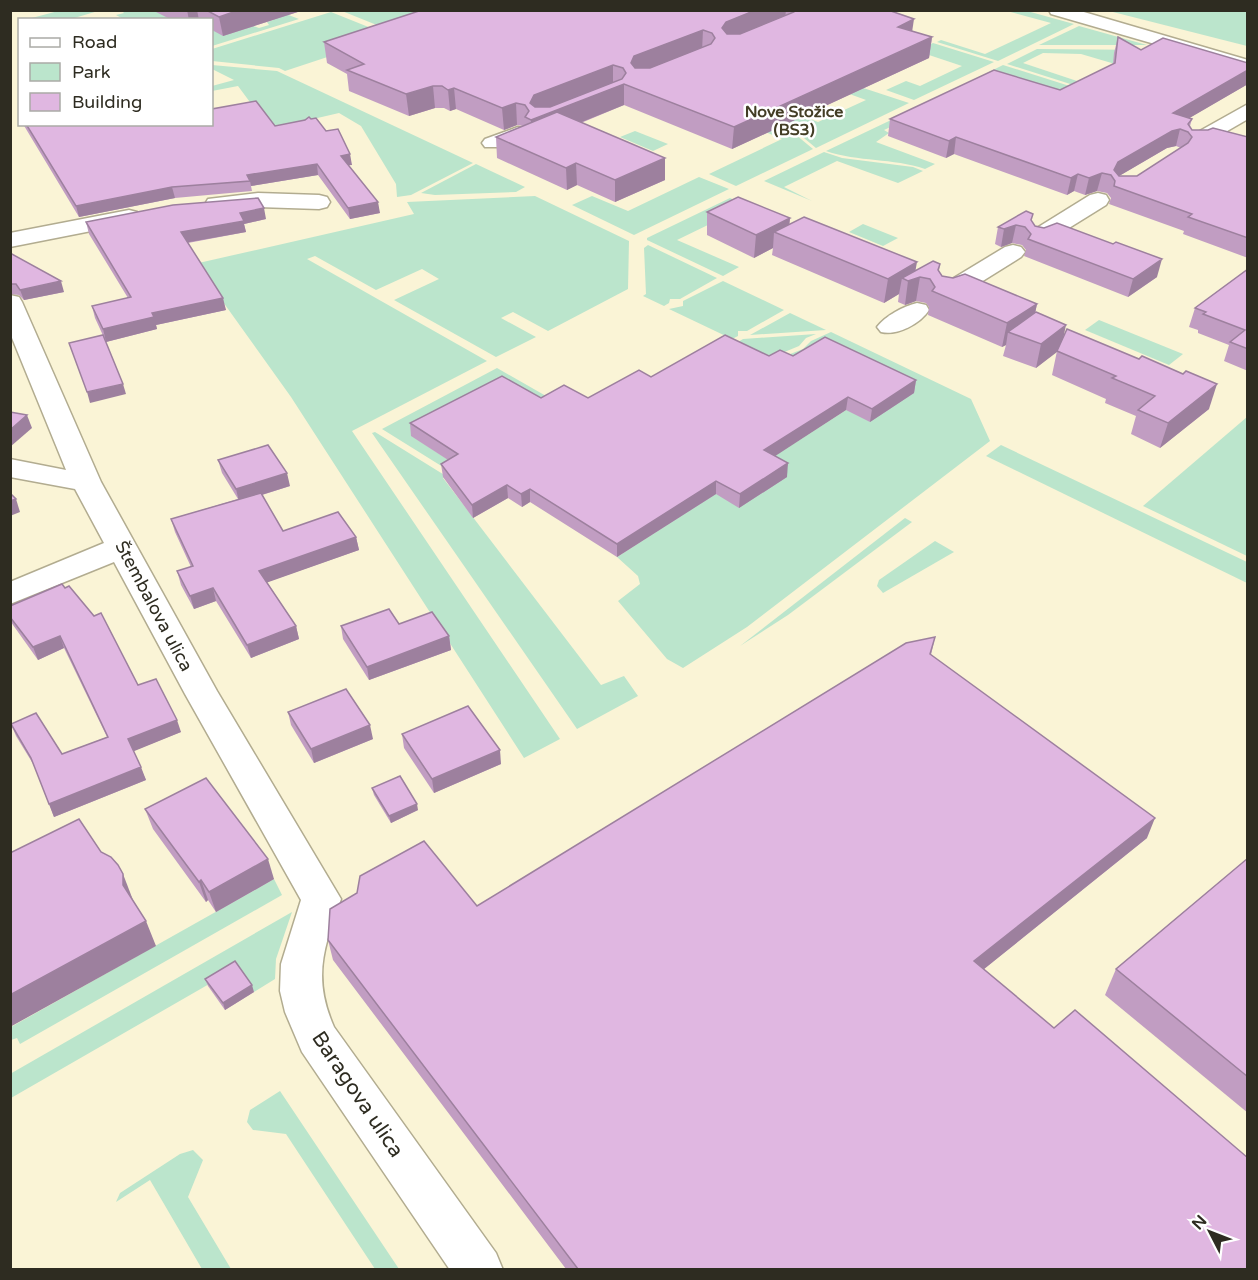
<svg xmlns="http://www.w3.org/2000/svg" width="1258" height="1280" viewBox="0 0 1258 1280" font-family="'Varela Round',sans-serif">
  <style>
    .green { fill: #bbe5cc }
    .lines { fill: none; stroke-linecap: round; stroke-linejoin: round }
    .minor-casing { stroke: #b2ac90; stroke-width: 3 }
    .minor { fill: #fff; fill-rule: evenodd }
    .wall { fill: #c19dc2; fill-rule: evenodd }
    .shaded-wall { fill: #9d809e }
    .building { fill: #e0b7e1; stroke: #9d809e; stroke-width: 1.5; fill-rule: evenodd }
    .labels { text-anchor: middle; stroke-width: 5; stroke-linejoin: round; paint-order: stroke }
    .far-neighbourhood-label { font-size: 16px; font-weight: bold; fill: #433d25; stroke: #fff }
    .street-label { font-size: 18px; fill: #2e2c21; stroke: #fff }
    .near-street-label { font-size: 21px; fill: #2e2c21; stroke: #fff }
  </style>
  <rect width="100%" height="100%" fill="#faf4d6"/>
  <g class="green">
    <path d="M 62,10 L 98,10 L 98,11 L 71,19 L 28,19 Z"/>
    <path d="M 193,10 L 193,19 L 125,20 L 116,15 L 124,13 L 122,11 L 124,11 Z"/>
    <path d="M 278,11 L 299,19 L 212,46 L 212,30 L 232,33 L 253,26 L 259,28 L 269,25 L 267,22 L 273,20 Z"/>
    <path d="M 342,11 L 468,11 L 399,34 Z"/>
    <path d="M 1007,11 L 1027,11 L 1074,24 L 998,61 L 937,42 L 941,40 L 985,54 L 1051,23 Z"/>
    <path d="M 1109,11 L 1247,11 L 1247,46 Z"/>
    <path d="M 331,12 L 391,36 L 285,71 L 279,68 L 212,61 L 212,49 Z"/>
    <path d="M 1079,26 L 1147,45 L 1039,45 Z"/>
    <path d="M 933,43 L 994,62 L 914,100 L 886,90 L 906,81 L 920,86 L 962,66 L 917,51 Z"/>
    <path d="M 1037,49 L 1156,50 L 1132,69 L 1081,54 L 1043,53 L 1023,63 L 1092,86 L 1086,89 L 1007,64 Z"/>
    <path d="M 212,65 L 277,71 L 473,163 L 411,195 L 397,197 L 396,184 L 361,126 L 339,113 L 270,129 L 238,86 L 212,91 L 212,86 L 234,80 L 212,69 Z"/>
    <path d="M 1003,65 L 1079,89 L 937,98 Z"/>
    <path d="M 845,82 L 909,103 L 816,148 L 775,114 L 785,109 L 818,122 L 866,100 L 833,88 Z"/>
    <path d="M 910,111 L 914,116 L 884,130 L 889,133 L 876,142 L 935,164 L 925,169 C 893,158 858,162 826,151 Z"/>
    <path d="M 772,115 L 813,149 L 736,186 L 709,174 L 782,139 L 749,125 Z"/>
    <path d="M 635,131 L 668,144 L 653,151 L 620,137 Z"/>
    <path d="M 824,152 L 842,158 L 913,167 L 923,171 L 898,183 L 837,161 L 784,187 L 812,201 L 764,181 Z"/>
    <path d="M 476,164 L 525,187 L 516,192 L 435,195 L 421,193 Z"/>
    <path d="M 699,177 L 729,189 L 634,235 L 572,205 L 592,196 L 628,211 Z"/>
    <path d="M 535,196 L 629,241 L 628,289 L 548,331 L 513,312 L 501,318 L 536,337 L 496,357 L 394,300 L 439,279 L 422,269 L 376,290 L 315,256 L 307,259 L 487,361 L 352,431 L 560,739 L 524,758 L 291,397 L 208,281 L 181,267 L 414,214 L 407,202 Z"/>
    <path d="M 730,198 L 747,206 L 677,240 L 739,267 L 723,276 L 647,240 L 647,238 Z"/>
    <path d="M 863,224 L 898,238 L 883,246 L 849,232 Z"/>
    <path d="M 648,245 L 717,278 L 680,299 L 670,299 L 669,303 L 664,306 L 643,296 L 646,294 L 644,248 Z"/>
    <path d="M 723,281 L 784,310 L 747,331 L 738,331 L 738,336 L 732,339 L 669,309 L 683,306 L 683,301 Z"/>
    <path d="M 790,313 L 826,330 L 750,335 Z"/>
    <path d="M 1099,320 L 1183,354 L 1169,365 L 1085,330 Z"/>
    <path d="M 831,332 L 971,399 L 990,441 L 747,627 L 683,668 L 667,659 L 618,601 L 640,584 L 638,576 L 617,557 L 846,410 L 775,360 L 803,349 L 811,341 Z"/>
    <path d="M 816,334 L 806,338 L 799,346 L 770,358 L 738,342 L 743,339 Z"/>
    <path d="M 497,368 L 567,408 L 412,436 L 459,467 L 451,472 L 382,429 Z"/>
    <path d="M 1247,417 L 1247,556 L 1143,506 Z"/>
    <path d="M 375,432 L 446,476 L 443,478 L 601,685 L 624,676 L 638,696 L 577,729 L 372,433 Z"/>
    <path d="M 1001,445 L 1247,562 L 1247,583 L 986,456 Z"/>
    <path d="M 905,518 L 912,522 L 788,615 L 740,646 Z"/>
    <path d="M 935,541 L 954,552 L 883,593 L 877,586 L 879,580 Z"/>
    <path d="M 274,879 L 282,895 L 20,1044 L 17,1038 L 11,1040 L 11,1027 Z"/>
    <path d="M 292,912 L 276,959 L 275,979 L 254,992 L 237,968 L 11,1098 L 10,1074 Z"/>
    <path d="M 280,1091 L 399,1269 L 375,1269 L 286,1134 L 253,1130 L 247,1122 L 250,1110 Z"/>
    <path d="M 193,1150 L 203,1160 L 188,1197 L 231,1269 L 202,1269 L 150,1180 L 116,1202 L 120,1193 L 180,1154 Z"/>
  </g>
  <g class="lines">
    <defs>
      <g id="minor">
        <path d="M 1049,10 L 1077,10 L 1248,60 L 1248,71 L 1051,14 Z"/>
        <path d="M 1248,104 L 1248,119 L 1203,145 L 1189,145 L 1186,141 L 1189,137 Z"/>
        <path d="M 518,127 L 525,129 L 528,133 L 525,137 L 499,147 L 485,147 L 482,143 L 485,139 Z"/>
        <path d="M 258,193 L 319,195 L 327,197 L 330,202 L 327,207 L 319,209 L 258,207 L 216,211 L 208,209 L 205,204 L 208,199 Z"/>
        <path d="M 1098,193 L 1106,195 L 1109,200 L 1106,205 L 1048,241 L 1040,243 L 1032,241 L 1029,236 L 1032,231 L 1090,195 Z"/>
        <path d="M 129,210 L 137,212 L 140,217 L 137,222 L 10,247 L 10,233 Z"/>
        <path d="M 1013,245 L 1021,247 L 1025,252 L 1021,257 L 957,297 L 948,299 L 939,297 L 936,292 L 939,287 L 1005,247 Z"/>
        <path d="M 10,295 L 19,297 L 22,302 L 101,482 L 217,691 L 341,899 C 324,947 312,977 334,1027 L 496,1253 L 503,1270 L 450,1270 L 302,1052 L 285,1012 L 280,991 L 281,964 L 301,900 L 185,694 L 114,562 L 10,604 L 10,582 L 104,543 L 75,489 L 10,477 L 10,459 L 66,470 L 10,333 Z"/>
        <path d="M 917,303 L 926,305 L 929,310 C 920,324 897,336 881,332 L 877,327 C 885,316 904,306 917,303 Z"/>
      </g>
    </defs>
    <use href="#minor" class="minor-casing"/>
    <use href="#minor" class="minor"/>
  </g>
  <g class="wall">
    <path d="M 152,10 L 304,10 L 223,36 L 212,30 L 212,20 L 172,20 Z"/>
    <path d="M 422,10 L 888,10 L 912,31 L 932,37 L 929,58 L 732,149 L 624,105 L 581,123 L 665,180 L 615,202 L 577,185 L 567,190 L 497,158 L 496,137 L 523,126 L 517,125 L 504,130 L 456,109 L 450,111 L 444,108 L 435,108 L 409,116 L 349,91 L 347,74 L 327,63 L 324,42 Z"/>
    <path d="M 1118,37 L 1141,50 L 1248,63 L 1248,84 L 1189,118 L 1192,119 L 1190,126 L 1192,130 L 1248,137 L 1248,258 L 1183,234 L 1184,231 L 1109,204 L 1111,198 L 1107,193 L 1097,191 L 1085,195 L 1074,191 L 1067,195 L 954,154 L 946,158 L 888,136 L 890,119 L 1060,90 L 1113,64 L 1114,53 ZM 1176,146 L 1181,148 L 1137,176 L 1119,176 L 1167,148 Z"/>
    <path d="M 311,119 L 352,165 L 348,165 L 380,213 L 350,219 L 318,175 L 251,186 L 252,191 L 175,198 L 79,217 L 23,124 L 212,124 L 275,126 Z"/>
    <path d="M 707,212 L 790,218 L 789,225 L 916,270 L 940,264 L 939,271 L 942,276 L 1037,304 L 1035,313 L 1063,338 L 1209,409 L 1160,448 L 1131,434 L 1136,416 L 1105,403 L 1106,399 L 1052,375 L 1057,351 L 1036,368 L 1003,356 L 1006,345 L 1002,347 L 928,315 L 929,307 L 926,303 L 916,301 L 905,305 L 898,302 L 899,294 L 884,303 L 772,255 L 773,248 L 754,258 L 707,235 Z"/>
    <path d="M 266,219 L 244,224 L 246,232 L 188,243 L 226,310 L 156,325 L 157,329 L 106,342 L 95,318 L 92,306 L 128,298 L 89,234 L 86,222 Z"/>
    <path d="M 1031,221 L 1035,226 L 1157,277 L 1128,297 L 1024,256 L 1026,250 L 1022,245 L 1012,243 L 1001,247 L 995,244 L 998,227 Z"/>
    <path d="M 10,253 L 64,292 L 24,300 L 19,295 L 10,294 Z"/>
    <path d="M 1248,269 L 1248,371 L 1224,361 L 1229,345 L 1198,333 L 1198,330 L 1189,327 L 1195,308 Z"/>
    <path d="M 769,356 L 793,356 L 916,380 L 914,393 L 870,422 L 846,410 L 774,456 L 787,477 L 739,508 L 716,494 L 617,557 L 530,502 L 522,507 L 508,498 L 473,518 L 443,477 L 441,464 L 448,460 L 411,436 L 410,423 L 541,398 L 588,398 L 651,377 Z"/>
    <path d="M 218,460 L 290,486 L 262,495 L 283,531 L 356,537 L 359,550 L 267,582 L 296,626 L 299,639 L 251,658 L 216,601 L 194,609 L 181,585 L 177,571 L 191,567 L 175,532 L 171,519 L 238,499 L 222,473 Z"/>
    <path d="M 10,606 L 138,685 L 181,732 L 133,751 L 146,780 L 54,817 L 35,767 L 16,736 L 11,724 L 62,754 L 107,737 L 64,648 L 38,660 L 13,625 L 10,620 Z"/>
    <path d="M 399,624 L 449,636 L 451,650 L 369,680 L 343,639 L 341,626 Z"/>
    <path d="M 935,637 L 931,655 L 1147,838 L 984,969 L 1248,1269 L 566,1269 L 333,960 L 328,940 L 477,906 Z"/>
    <path d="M 288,712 L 373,739 L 314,763 L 291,725 Z"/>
    <path d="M 402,734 L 501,764 L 434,793 L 404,748 Z"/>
    <path d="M 372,788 L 418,810 L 391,823 L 374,795 Z"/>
    <path d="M 145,809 L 274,879 L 216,912 L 208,900 L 206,902 L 153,829 Z"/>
    <path d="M 1248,858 L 1248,1113 L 1105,995 L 1116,969 Z"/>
    <path d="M 205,979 L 254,992 L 225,1010 L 208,986 Z"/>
  </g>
  <g class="shaded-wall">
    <path d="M 187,10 L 197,10 L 199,20 L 189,20 Z"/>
    <path d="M 239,10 L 304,10 L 223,36 L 219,17 Z"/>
    <path d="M 756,10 L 786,10 L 785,19 L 721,48 L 722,28 L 726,22 Z"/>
    <path d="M 914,19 L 911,39 L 898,27 Z"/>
    <path d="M 703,30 L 702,51 L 634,77 L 631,63 L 634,56 Z"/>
    <path d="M 932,37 L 929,58 L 732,149 L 734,127 Z"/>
    <path d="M 613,65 L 613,86 L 624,84 L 624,105 L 532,142 L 530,103 L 534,95 Z"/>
    <path d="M 1248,70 L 1248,84 L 1169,130 L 1173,113 Z"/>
    <path d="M 433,86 L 435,108 L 409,116 L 406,94 Z"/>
    <path d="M 454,88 L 456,109 L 450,111 L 448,90 Z"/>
    <path d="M 516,103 L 517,125 L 504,130 L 502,108 Z"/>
    <path d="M 1180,129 L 1176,146 L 1167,148 L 1114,179 L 1114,170 L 1118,162 L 1172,131 Z"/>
    <path d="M 956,137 L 954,154 L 946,158 L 949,141 Z"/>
    <path d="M 350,154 L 352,165 L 342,166 L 341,156 Z"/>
    <path d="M 665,158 L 665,180 L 615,202 L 615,180 Z"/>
    <path d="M 576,163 L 577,185 L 567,190 L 566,168 Z"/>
    <path d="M 317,164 L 318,175 L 251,186 L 250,181 L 247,175 Z"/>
    <path d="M 1102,173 L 1097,191 L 1085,195 L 1089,178 Z"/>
    <path d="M 1078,174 L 1074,191 L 1067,195 L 1071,178 Z"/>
    <path d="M 172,187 L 175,198 L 79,217 L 76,206 Z"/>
    <path d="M 378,202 L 380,213 L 350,219 L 348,208 Z"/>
    <path d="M 264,208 L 266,219 L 244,224 L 246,232 L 184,243 L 181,232 L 240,213 Z"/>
    <path d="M 790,218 L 788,238 L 774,232 L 773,248 L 754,258 L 756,235 Z"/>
    <path d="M 1016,225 L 1012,243 L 1001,247 L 1004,229 Z"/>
    <path d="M 1162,259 L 1157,277 L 1128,297 L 1133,279 Z"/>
    <path d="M 917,262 L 914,279 L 920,277 L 916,301 L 905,305 L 908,281 L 902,278 L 899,294 L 884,303 L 888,279 Z"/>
    <path d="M 61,281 L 64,292 L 24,300 L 20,290 Z"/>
    <path d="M 223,298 L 226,310 L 156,325 L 157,329 L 106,342 L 103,329 L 152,313 Z"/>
    <path d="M 1037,304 L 1032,328 L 1008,332 L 1006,345 L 1002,347 L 1007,323 Z"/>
    <path d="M 1066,325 L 1061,349 L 1036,368 L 1041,344 Z"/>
    <path d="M 916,380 L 914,393 L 870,422 L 872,409 Z"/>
    <path d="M 123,384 L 126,394 L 90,403 L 87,392 Z"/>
    <path d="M 1217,384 L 1209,409 L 1160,448 L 1168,423 Z"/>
    <path d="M 848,397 L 846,410 L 763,464 L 764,450 Z"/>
    <path d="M 27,415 L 32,428 L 10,447 L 10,430 Z"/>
    <path d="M 788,463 L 787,477 L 739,508 L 740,494 Z"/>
    <path d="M 287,473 L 290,486 L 239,502 L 236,489 Z"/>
    <path d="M 716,481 L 716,494 L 617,557 L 617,544 Z"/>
    <path d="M 507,485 L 508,498 L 473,518 L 472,505 Z"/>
    <path d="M 530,489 L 530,502 L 522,507 L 521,494 Z"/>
    <path d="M 16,499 L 20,512 L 10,516 L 10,501 Z"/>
    <path d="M 356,537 L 359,550 L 263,584 L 259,571 Z"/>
    <path d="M 213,588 L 216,601 L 194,609 L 190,596 Z"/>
    <path d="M 296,626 L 299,639 L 251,658 L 247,645 Z"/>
    <path d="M 60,636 L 64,648 L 38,660 L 33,647 Z"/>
    <path d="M 449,636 L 451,650 L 369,680 L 367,667 Z"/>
    <path d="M 177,720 L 181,732 L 132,752 L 128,739 Z"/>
    <path d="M 370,725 L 373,739 L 314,763 L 311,749 Z"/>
    <path d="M 500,750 L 501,764 L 434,793 L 432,779 Z"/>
    <path d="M 141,767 L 146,780 L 54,817 L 49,804 Z"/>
    <path d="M 417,804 L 418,810 L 391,823 L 389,816 Z"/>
    <path d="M 1155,818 L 1147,838 L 969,981 L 974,961 Z"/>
    <path d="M 268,859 L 274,879 L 216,912 L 209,892 Z"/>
    <path d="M 123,874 L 133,900 L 123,885 Z"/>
    <path d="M 201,880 L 208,900 L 206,902 L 199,882 Z"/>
    <path d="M 146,921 L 156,946 L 10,1027 L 10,995 Z"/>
    <path d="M 252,985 L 254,992 L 225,1010 L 223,1003 Z"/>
  </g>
  <g class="building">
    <path d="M 206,10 L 239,10 L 219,17 Z"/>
    <path d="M 422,10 L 756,10 L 726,22 L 722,28 L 727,34 L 740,34 L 794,12 L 795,10 L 888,10 L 914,19 L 898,27 L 932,37 L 734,127 L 624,84 L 531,120 L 525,117 L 529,111 L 525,105 L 516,103 L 502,108 L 454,88 L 448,90 L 442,86 L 433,86 L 406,94 L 347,70 L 364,64 L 324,42 ZM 703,30 L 712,33 L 715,38 L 711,44 L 650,68 L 635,68 L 631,63 L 634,56 ZM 613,65 L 623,68 L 626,73 L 622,79 L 550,107 L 535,107 L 530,103 L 534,95 Z"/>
    <path d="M 1118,37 L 1141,50 L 1163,38 L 1248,63 L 1248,70 L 1173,113 L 1192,119 L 1188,124 L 1192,130 L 1208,130 L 1213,128 L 1248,137 L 1248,238 L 1188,217 L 1192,214 L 1114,186 L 1115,181 L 1111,175 L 1102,173 L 1089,178 L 1078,174 L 1071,178 L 956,137 L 949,141 L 890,119 L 994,70 L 1060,90 L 1115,63 ZM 1180,129 L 1188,132 L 1192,137 L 1188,143 L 1137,176 L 1119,176 L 1114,170 L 1118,162 L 1172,131 Z"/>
    <path d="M 256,101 L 275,126 L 305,120 L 309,117 L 311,119 L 316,118 L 326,131 L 338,129 L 350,154 L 341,156 L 378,202 L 348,208 L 317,164 L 247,175 L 250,181 L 172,187 L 76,206 L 26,124 L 212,124 L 212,109 Z"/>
    <path d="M 557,112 L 665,158 L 615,180 L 576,163 L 566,168 L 496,137 Z"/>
    <path d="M 738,197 L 790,218 L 756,235 L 707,212 Z"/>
    <path d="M 258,198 L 264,208 L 240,213 L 244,221 L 181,232 L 223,298 L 152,313 L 154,317 L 103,329 L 92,306 L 131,297 L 86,222 L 173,205 Z"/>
    <path d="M 1026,211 L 1033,214 L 1031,220 L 1035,226 L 1044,228 L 1057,223 L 1113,244 L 1116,242 L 1162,259 L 1133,279 L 1028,239 L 1031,234 L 1025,227 L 1016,225 L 1004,229 L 998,227 Z"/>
    <path d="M 804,217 L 917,262 L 888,279 L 774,232 Z"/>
    <path d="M 10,253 L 61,281 L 20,290 L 16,284 L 10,284 Z"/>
    <path d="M 933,261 L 940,264 L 938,270 L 942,276 L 953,278 L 965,274 L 1037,304 L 1007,323 L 932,291 L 935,287 L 930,279 L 920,277 L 908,281 L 902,278 Z"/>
    <path d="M 1248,269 L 1248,349 L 1230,342 L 1245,330 L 1203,314 L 1206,312 L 1195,308 Z"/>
    <path d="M 1036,312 L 1066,325 L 1041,344 L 1008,332 Z"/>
    <path d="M 1067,329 L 1139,359 L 1142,356 L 1183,374 L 1186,371 L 1217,384 L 1168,423 L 1138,410 L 1155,396 L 1112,378 L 1116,376 L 1057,351 Z"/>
    <path d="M 103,335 L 123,384 L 87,392 L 69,343 Z"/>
    <path d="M 725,335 L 769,356 L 780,350 L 793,356 L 825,337 L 916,380 L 872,409 L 848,397 L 764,450 L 788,463 L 740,494 L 716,481 L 617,544 L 530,489 L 521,494 L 507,485 L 472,505 L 441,464 L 458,454 L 410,423 L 502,376 L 541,398 L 564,385 L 588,398 L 639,370 L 651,377 Z"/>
    <path d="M 10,412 L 27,415 L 10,430 Z"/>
    <path d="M 268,445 L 287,473 L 236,489 L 218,460 Z"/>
    <path d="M 10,493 L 16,499 L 10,501 Z"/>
    <path d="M 261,493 L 283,531 L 338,512 L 356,537 L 259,571 L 296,626 L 247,645 L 213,588 L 190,596 L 177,571 L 193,566 L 171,519 Z"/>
    <path d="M 62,584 L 65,588 L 69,586 L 94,616 L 101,613 L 138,685 L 156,679 L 177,720 L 128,739 L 141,767 L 49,804 L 31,758 L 11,724 L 36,713 L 62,754 L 108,737 L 60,636 L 33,647 L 10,617 L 10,611 L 11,611 L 10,606 Z"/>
    <path d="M 389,609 L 399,624 L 432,612 L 449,636 L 367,667 L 341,626 Z"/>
    <path d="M 935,637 L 930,654 L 1155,818 L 974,961 L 1054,1028 L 1075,1010 L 1248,1158 L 1248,1269 L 578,1269 L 328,940 L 330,909 L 357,893 L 360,876 L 424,841 L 477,906 L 906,643 Z"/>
    <path d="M 346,689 L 370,725 L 311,749 L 288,712 Z"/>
    <path d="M 468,706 L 500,750 L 432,779 L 402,734 Z"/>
    <path d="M 400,776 L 417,804 L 389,816 L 372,788 Z"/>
    <path d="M 206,778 L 268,859 L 209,892 L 201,880 L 199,882 L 145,809 Z"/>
    <path d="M 79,819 L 101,852 L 111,857 L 118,865 L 123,874 L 123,885 L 146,921 L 10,995 L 10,853 Z"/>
    <path d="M 1248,858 L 1248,1077 L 1116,969 Z"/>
    <path d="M 235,961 L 252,985 L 223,1003 L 205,979 Z"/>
  </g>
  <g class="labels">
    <g class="far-neighbourhood-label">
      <text x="794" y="117">Nove Stožice<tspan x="794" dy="18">(BS3)</tspan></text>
    </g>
    <g class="street-label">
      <text transform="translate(154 606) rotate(62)" y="6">Štembalova ulica</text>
    </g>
    <g class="near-street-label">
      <text transform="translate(358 1094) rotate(56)" y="7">Baragova ulica</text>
    </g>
  </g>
  <rect width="1258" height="1280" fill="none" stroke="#2e2c21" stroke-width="24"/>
  <rect x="18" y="18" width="195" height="108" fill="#ffffff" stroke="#ababa6" stroke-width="1.5"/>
  <rect x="30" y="38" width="30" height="9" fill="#ffffff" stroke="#ababa6" stroke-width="1.5"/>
  <text x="72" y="48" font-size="18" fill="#2e2c21">Road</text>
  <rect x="30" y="63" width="30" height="18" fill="#bbe5cc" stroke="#ababa6" stroke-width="1.5"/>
  <text x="72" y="78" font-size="18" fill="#2e2c21">Park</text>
  <rect x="30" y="93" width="30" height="18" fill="#e0b7e1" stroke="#ababa6" stroke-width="1.5"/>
  <text x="72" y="108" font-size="18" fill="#2e2c21">Building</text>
  <g transform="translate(1210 1232) rotate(312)" stroke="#ffffff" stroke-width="4.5" paint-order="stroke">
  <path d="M0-4.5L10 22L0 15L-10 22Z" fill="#2e2c21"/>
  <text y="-9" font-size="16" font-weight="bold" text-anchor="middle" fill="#2e2c21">N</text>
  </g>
</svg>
